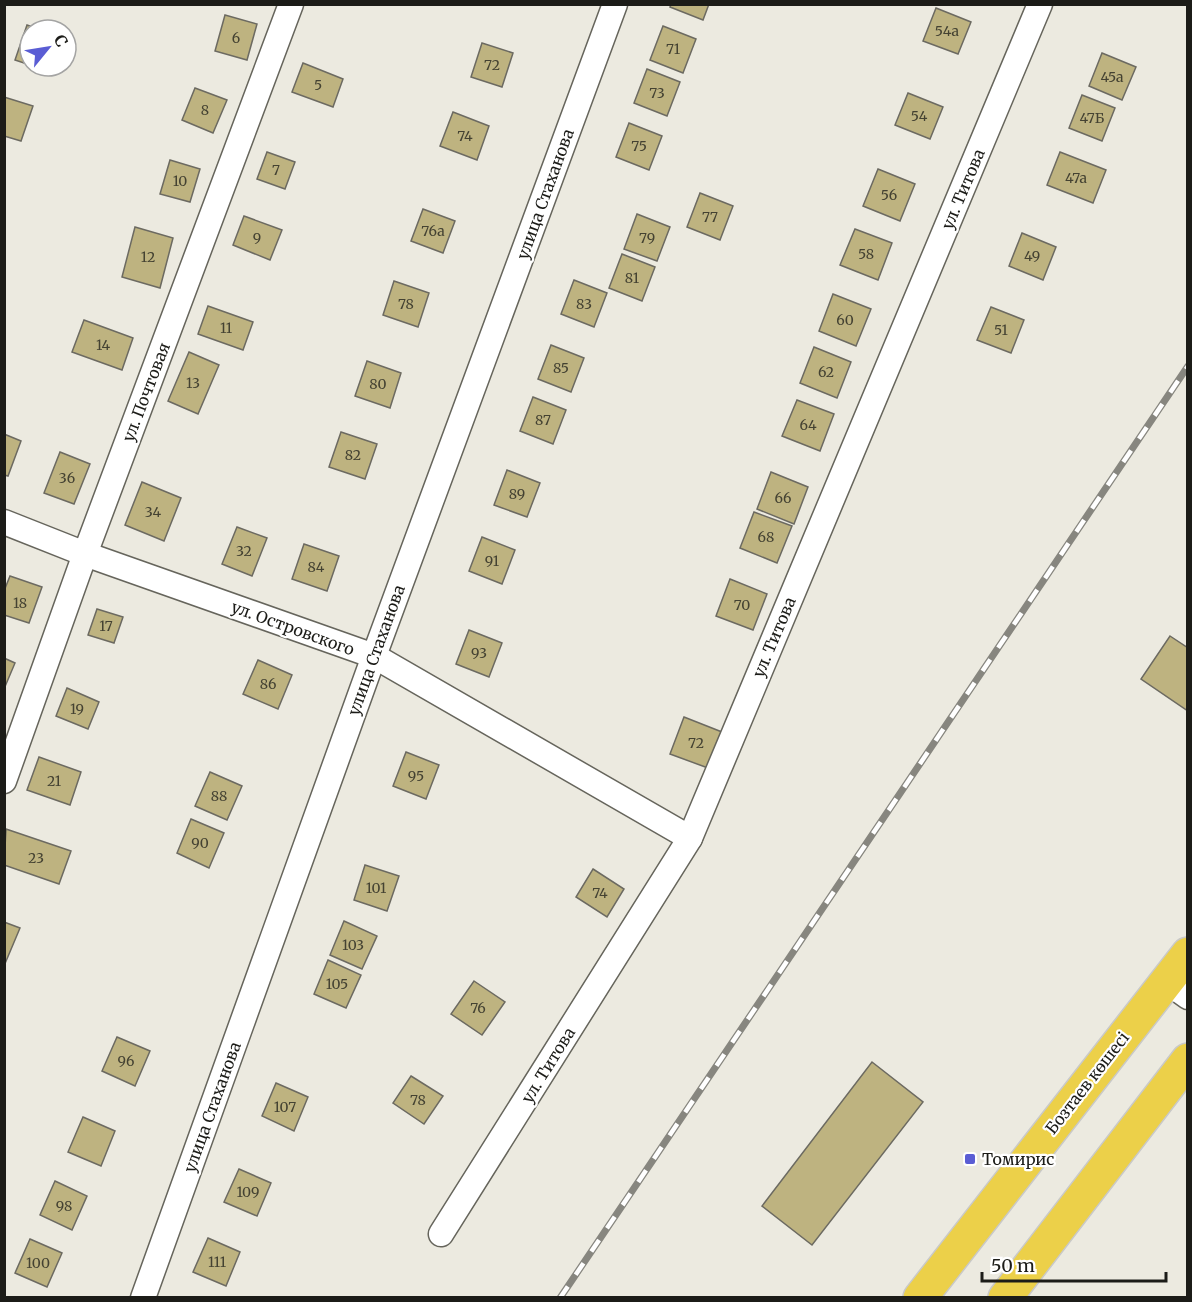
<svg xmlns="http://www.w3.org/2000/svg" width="1192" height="1302" viewBox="0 0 1192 1302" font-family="Merriweather,serif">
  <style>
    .building { fill: #beb380; stroke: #6c6a61; stroke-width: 1.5 }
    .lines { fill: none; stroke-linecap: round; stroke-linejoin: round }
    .minor-casing { stroke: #66655c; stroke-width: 27 }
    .highway-casing { stroke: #c9c9c8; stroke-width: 36 }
    .minor { stroke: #fff; stroke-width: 24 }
    .highway { stroke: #ecd049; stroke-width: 33 }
    .rail-casing { stroke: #87867f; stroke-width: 7 }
    .rail { stroke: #fff; stroke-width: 4.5; stroke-dasharray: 14; stroke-linecap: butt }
    .poi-dot { fill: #5a5dd4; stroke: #fff; stroke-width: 2 }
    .labels { text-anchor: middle; stroke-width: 4.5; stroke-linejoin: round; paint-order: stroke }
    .number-label { font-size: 14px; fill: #444232 }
    .street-label { font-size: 16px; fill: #1c1c18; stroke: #fff }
    .poi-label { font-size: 16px; fill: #1c1c18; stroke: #fff; text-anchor: start }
  </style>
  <rect width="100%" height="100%" fill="#eceae0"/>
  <g class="building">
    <path d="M 671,4 L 709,4 L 703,20 L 670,7 Z"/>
    <path d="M 936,8 L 971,22 L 958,54 L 923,41 Z"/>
    <path d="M 225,15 L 257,24 L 247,60 L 215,51 Z"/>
    <path d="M 27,25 L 41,30 L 30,30 L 30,65 L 15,60 Z"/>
    <path d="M 663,26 L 696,39 L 683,73 L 650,60 Z"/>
    <path d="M 482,43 L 513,53 L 502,87 L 471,77 Z"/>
    <path d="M 1102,53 L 1136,67 L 1122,100 L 1089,86 Z"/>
    <path d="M 303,63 L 343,79 L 333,107 L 292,92 Z"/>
    <path d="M 32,66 L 52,66 L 50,72 Z"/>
    <path d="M 647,69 L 680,82 L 667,116 L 634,103 Z"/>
    <path d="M 195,88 L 227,100 L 213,133 L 182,120 Z"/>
    <path d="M 908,93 L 943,107 L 930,139 L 895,125 Z"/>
    <path d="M 1082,95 L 1115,108 L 1102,141 L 1069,128 Z"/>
    <path d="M 4,97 L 33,106 L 21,141 L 4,136 Z"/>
    <path d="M 453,112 L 489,126 L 477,160 L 440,146 Z"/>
    <path d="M 629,123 L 662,136 L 649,170 L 616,157 Z"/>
    <path d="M 267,152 L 295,162 L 285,189 L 257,179 Z"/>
    <path d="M 1060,152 L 1106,170 L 1093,203 L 1047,185 Z"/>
    <path d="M 170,160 L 200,169 L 190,202 L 160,194 Z"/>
    <path d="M 878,169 L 915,184 L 900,221 L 863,206 Z"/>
    <path d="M 700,193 L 733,206 L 720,240 L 687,227 Z"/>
    <path d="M 423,209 L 455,221 L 443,253 L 411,241 Z"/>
    <path d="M 637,214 L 670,227 L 657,261 L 624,249 Z"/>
    <path d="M 244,216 L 282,230 L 270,260 L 233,245 Z"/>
    <path d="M 135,227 L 173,238 L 160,288 L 122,277 Z"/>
    <path d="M 855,229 L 892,243 L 878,280 L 840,265 Z"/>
    <path d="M 1022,233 L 1056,247 L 1043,280 L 1009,266 Z"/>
    <path d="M 622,254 L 655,267 L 642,301 L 609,288 Z"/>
    <path d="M 574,280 L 607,293 L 594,327 L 561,314 Z"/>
    <path d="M 394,281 L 429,293 L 418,327 L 383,315 Z"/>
    <path d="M 833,294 L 871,309 L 856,346 L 819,331 Z"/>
    <path d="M 208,306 L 253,322 L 243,350 L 198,334 Z"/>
    <path d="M 991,307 L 1024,320 L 1011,353 L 977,340 Z"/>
    <path d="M 84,320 L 133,338 L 122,370 L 72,352 Z"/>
    <path d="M 551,345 L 584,358 L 571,392 L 538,379 Z"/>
    <path d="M 814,347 L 851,362 L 837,398 L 800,383 Z"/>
    <path d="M 189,352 L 219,365 L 198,414 L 168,401 Z"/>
    <path d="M 367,361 L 401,373 L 390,408 L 355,396 Z"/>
    <path d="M 533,397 L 566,410 L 553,444 L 520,431 Z"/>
    <path d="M 797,400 L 834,414 L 820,451 L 782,436 Z"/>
    <path d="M 341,432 L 377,444 L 365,479 L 329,467 Z"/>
    <path d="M 4,434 L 21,441 L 8,476 L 4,475 Z"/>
    <path d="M 60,452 L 90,464 L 74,504 L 44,493 Z"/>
    <path d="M 507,470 L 540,483 L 527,517 L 494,505 Z"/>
    <path d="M 771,472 L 808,487 L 794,524 L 757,509 Z"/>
    <path d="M 142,482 L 181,498 L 164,541 L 125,525 Z"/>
    <path d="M 754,512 L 792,526 L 777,563 L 740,548 Z"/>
    <path d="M 237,527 L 267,538 L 252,576 L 222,564 Z"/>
    <path d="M 482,537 L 515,550 L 502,584 L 469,571 Z"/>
    <path d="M 304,544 L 339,556 L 327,591 L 292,579 Z"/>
    <path d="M 10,576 L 42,587 L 29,623 L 4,615 L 4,591 Z"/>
    <path d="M 730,579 L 767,594 L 753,630 L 716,616 Z"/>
    <path d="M 97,609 L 123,617 L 114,643 L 88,635 Z"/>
    <path d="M 469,630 L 502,643 L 489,677 L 456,664 Z"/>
    <path d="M 1170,636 L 1188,648 L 1188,711 L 1141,679 Z"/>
    <path d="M 4,658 L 15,663 L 4,689 Z"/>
    <path d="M 258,660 L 292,675 L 278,709 L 243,694 Z"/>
    <path d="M 67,688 L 99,702 L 88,729 L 56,716 Z"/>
    <path d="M 684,717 L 722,732 L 708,768 L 670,754 Z"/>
    <path d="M 406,752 L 439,765 L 426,799 L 393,786 Z"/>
    <path d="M 39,757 L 81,772 L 70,805 L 27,790 Z"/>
    <path d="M 210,772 L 242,786 L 227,820 L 195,806 Z"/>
    <path d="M 191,819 L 224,833 L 209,868 L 177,853 Z"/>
    <path d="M 6,829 L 71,851 L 59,884 L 4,865 Z"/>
    <path d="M 365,865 L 399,876 L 387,911 L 354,900 Z"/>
    <path d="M 593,869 L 624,889 L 607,917 L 576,897 Z"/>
    <path d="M 344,921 L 377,936 L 362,969 L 330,955 Z"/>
    <path d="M 4,922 L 20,928 L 4,966 Z"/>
    <path d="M 328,960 L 361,975 L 346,1008 L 314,994 Z"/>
    <path d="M 474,981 L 505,1002 L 482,1035 L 451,1014 Z"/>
    <path d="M 117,1037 L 150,1051 L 135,1086 L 102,1071 Z"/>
    <path d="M 872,1062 L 923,1102 L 812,1245 L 762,1206 Z"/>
    <path d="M 411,1076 L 443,1096 L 424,1124 L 393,1103 Z"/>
    <path d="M 276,1083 L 308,1097 L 294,1131 L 262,1116 Z"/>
    <path d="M 83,1117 L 115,1131 L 101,1166 L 68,1152 Z"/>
    <path d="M 239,1169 L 271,1183 L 257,1216 L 224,1202 Z"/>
    <path d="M 55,1181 L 87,1196 L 72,1230 L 40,1215 Z"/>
    <path d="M 208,1238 L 240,1252 L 226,1286 L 193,1272 Z"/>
    <path d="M 30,1239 L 62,1253 L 47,1287 L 15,1273 Z"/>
  </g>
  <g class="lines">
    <defs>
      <g id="minor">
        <path d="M 4,522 L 85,554 L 374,656 L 690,838"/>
        <path d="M 4,781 L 85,554 L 291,4"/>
        <path d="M 1167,982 L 1188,997"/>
        <path d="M 441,1234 L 690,838 L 1040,4"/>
        <path d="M 143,1298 L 374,656 L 615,4"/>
      </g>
      <g id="highway">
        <path d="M 920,1298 L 1188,954"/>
        <path d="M 1005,1298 L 1188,1060"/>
      </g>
    </defs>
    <use href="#minor" class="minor-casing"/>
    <use href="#highway" class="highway-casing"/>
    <use href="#minor" class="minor"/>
    <use href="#highway" class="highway"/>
    <defs>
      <path id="rail" d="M 560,1298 L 1188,366"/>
    </defs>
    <use href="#rail" class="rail-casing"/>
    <use href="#rail" class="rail"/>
  </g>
  <rect class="poi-dot" x="964" y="1153" width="12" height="12" rx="3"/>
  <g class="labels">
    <g class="number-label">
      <text x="947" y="36">54а</text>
      <text x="236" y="43">6</text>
      <text x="673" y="54">71</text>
      <text x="492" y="70">72</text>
      <text x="1112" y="82">45а</text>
      <text x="318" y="90">5</text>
      <text x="657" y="98">73</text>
      <text x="205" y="115">8</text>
      <text x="919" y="121">54</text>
      <text x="1092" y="123">47Б</text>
      <text x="465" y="141">74</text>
      <text x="639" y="151">75</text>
      <text x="276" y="175">7</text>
      <text x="1076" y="183">47а</text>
      <text x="180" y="186">10</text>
      <text x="889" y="200">56</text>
      <text x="710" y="222">77</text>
      <text x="433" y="236">76а</text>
      <text x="257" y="243">9</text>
      <text x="647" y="243">79</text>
      <text x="866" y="259">58</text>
      <text x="1032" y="261">49</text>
      <text x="148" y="262">12</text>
      <text x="632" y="283">81</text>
      <text x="406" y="309">78</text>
      <text x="584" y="309">83</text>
      <text x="845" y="325">60</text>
      <text x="226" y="333">11</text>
      <text x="1001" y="335">51</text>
      <text x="103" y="350">14</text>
      <text x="561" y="373">85</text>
      <text x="826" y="377">62</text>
      <text x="193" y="388">13</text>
      <text x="378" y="389">80</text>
      <text x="543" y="425">87</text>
      <text x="808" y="430">64</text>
      <text x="353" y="460">82</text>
      <text x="67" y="483">36</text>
      <text x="517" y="499">89</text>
      <text x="783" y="503">66</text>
      <text x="153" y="517">34</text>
      <text x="766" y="542">68</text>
      <text x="244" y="556">32</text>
      <text x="492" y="566">91</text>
      <text x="316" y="572">84</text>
      <text x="20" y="608">18</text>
      <text x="742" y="610">70</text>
      <text x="106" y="631">17</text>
      <text x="479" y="658">93</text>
      <text x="268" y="689">86</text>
      <text x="77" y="714">19</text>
      <text x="696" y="748">72</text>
      <text x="416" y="781">95</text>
      <text x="54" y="786">21</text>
      <text x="219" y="801">88</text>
      <text x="200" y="848">90</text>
      <text x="36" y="863">23</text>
      <text x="376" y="893">101</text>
      <text x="600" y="898">74</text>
      <text x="353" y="950">103</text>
      <text x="337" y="989">105</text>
      <text x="478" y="1013">76</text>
      <text x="126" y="1066">96</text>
      <text x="418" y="1105">78</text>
      <text x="285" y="1112">107</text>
      <text x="248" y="1197">109</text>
      <text x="64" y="1211">98</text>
      <text x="217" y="1267">111</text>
      <text x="38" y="1268">100</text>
    </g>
    <g class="street-label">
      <text transform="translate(963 189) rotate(-67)" y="6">ул. Титова</text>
      <text transform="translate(545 194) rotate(-70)" y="6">улица Стаханова</text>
      <text transform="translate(146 392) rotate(-69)" y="6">ул. Почтовая</text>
      <text transform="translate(293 628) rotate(20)" y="6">ул. Островского</text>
      <text transform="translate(774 637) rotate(-67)" y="6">ул. Титова</text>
      <text transform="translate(376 650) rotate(-70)" y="6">улица Стаханова</text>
      <text transform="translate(548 1065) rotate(-58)" y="6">ул. Титова</text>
      <text transform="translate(1087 1083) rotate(-52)" y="6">Бозтаев көшесі</text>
      <text transform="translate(212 1107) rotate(-70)" y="6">улица Стаханова</text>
    </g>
    <g class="poi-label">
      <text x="982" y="1165">Томирис</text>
    </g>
  </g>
  <rect width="1192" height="1302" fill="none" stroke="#1c1c18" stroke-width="12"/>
  <g transform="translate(48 48) rotate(60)"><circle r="28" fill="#ffffff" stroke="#a4a4a3" stroke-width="1.5"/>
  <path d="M0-4.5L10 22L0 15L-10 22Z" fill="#5a5dd4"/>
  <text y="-9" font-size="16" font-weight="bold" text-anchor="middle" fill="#1c1c18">С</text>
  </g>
  <path d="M982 1272v9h184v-9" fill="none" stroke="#1c1c18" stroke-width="3"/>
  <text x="991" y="1272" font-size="18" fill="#1c1c18" stroke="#ffffff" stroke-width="4.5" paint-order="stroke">50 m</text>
</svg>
